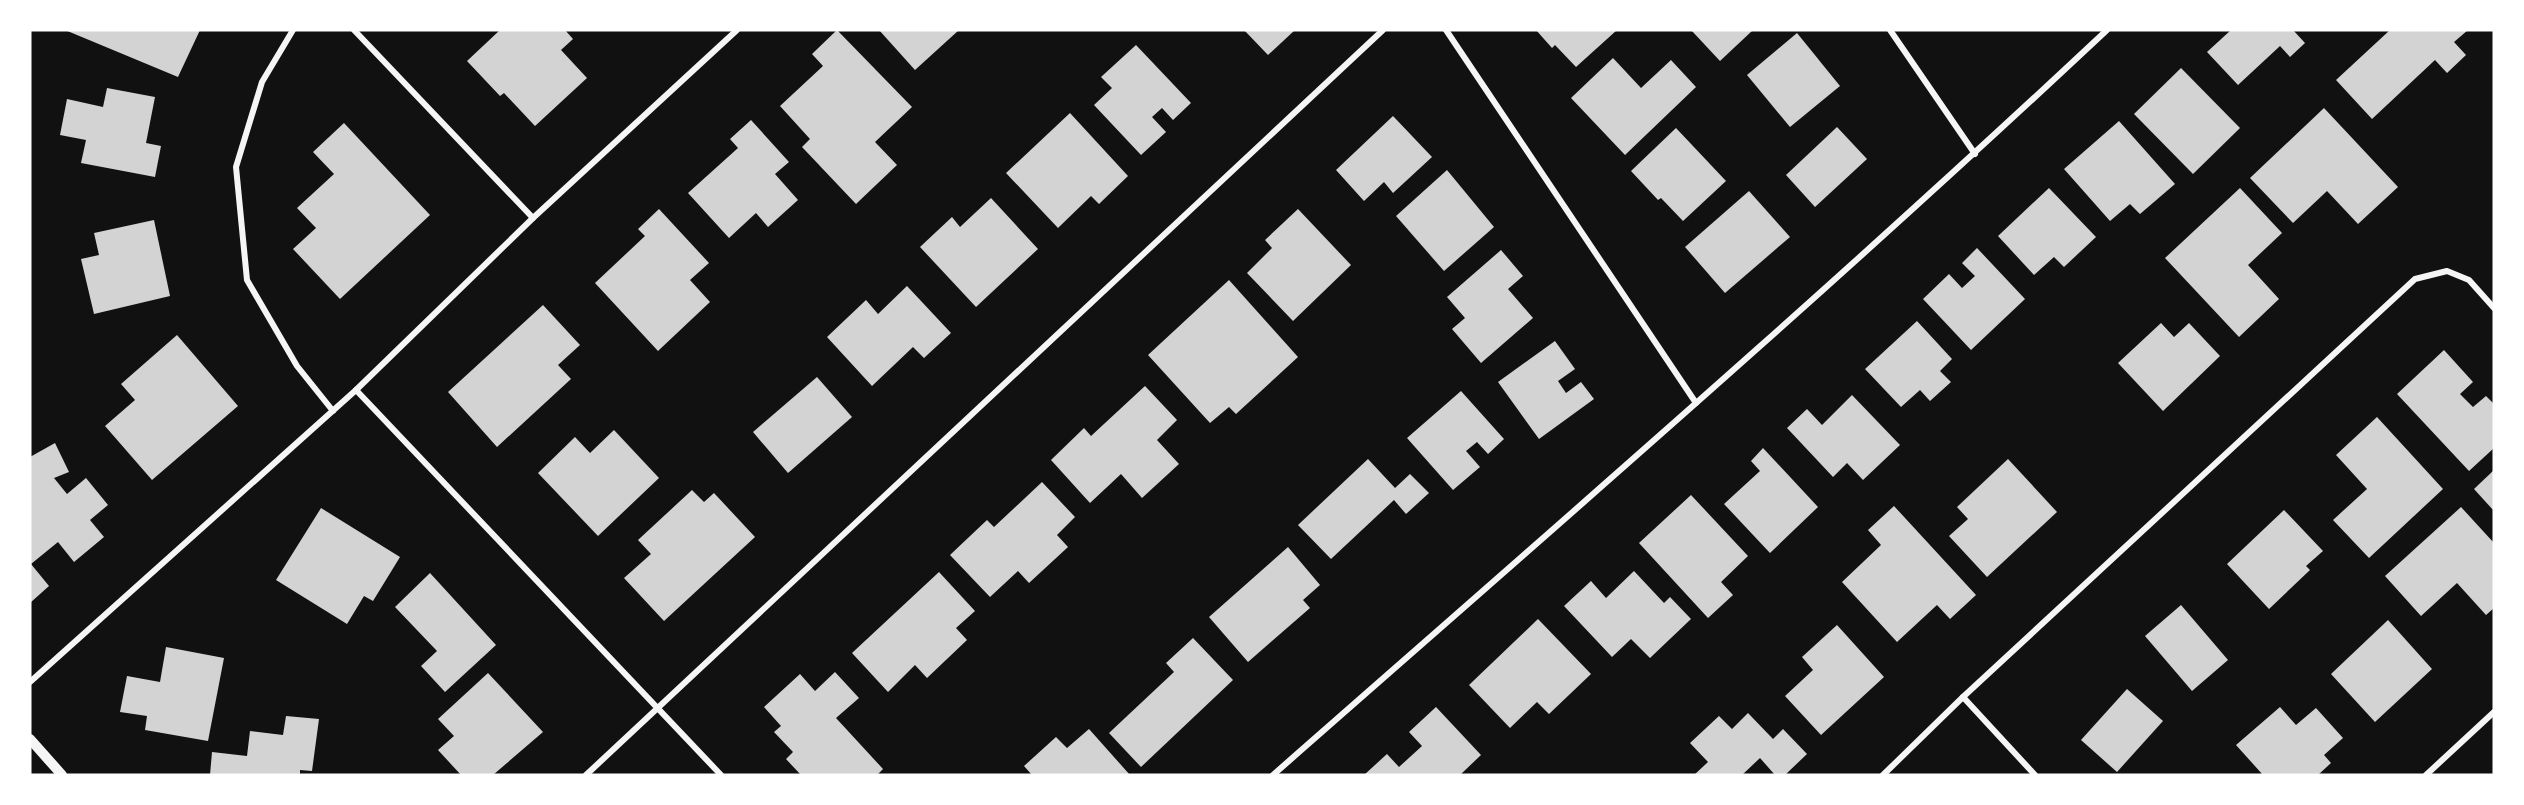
<svg xmlns="http://www.w3.org/2000/svg" width="2524" height="805" viewBox="0 0 2524 805" font-family="Cabin,sans-serif">
  <style>
    .building { fill: #d3d3d3 }
    .lines { fill: none; stroke-linecap: round; stroke-linejoin: round }
    .minor { stroke: #f5f5f5; stroke-width: 6 }
    .tertiary { stroke: #f5f5f5; stroke-width: 10 }
  </style>
  <rect width="100%" height="100%" fill="#111"/>
  <g class="building">
    <path d="M 65,30 L 200,30 L 178,77 Z"/>
    <path d="M 500,30 L 565,30 L 573,39 L 561,50 L 587,78 L 535,126 L 504,93 L 500,96 L 467,61 Z"/>
    <path d="M 837,30 L 912,107 L 875,142 L 897,165 L 856,204 L 802,147 L 810,139 L 780,106 L 823,66 L 812,54 Z"/>
    <path d="M 879,30 L 959,30 L 915,70 Z"/>
    <path d="M 1244,30 L 1295,30 L 1268,55 Z"/>
    <path d="M 1536,30 L 1617,30 L 1576,67 L 1555,45 L 1552,48 Z"/>
    <path d="M 1691,30 L 1753,30 L 1720,61 Z"/>
    <path d="M 2231,30 L 2293,30 L 2305,43 L 2290,57 L 2280,46 L 2238,85 L 2207,52 Z"/>
    <path d="M 2390,30 L 2468,30 L 2454,42 L 2466,55 L 2447,73 L 2435,60 L 2372,119 L 2336,80 Z"/>
    <path d="M 1797,33 L 1840,86 L 1790,127 L 1747,75 Z"/>
    <path d="M 1136,45 L 1191,103 L 1173,120 L 1162,108 L 1152,117 L 1166,132 L 1141,155 L 1094,105 L 1112,88 L 1101,77 Z"/>
    <path d="M 1613,58 L 1641,88 L 1671,60 L 1696,87 L 1625,155 L 1571,98 Z"/>
    <path d="M 2181,68 L 2240,128 L 2193,174 L 2134,114 Z"/>
    <path d="M 107,88 L 155,97 L 146,143 L 161,146 L 155,177 L 81,163 L 86,140 L 60,135 L 67,99 L 103,107 Z"/>
    <path d="M 2324,108 L 2398,187 L 2358,224 L 2327,191 L 2293,223 L 2250,178 Z"/>
    <path d="M 1070,113 L 1128,176 L 1099,204 L 1091,196 L 1058,228 L 1006,173 Z"/>
    <path d="M 1393,116 L 1432,157 L 1393,193 L 1384,182 L 1364,201 L 1336,170 Z"/>
    <path d="M 751,120 L 789,162 L 775,174 L 798,200 L 768,227 L 756,213 L 729,238 L 688,193 L 738,148 L 730,139 Z"/>
    <path d="M 2119,121 L 2175,184 L 2140,214 L 2130,204 L 2110,221 L 2064,169 Z"/>
    <path d="M 344,123 L 430,215 L 340,299 L 293,249 L 316,228 L 297,208 L 334,174 L 313,152 Z"/>
    <path d="M 1837,127 L 1867,159 L 1815,207 L 1786,175 Z"/>
    <path d="M 1676,128 L 1726,181 L 1683,221 L 1661,198 L 1658,200 L 1631,171 Z"/>
    <path d="M 1447,170 L 1494,227 L 1444,271 L 1396,216 Z"/>
    <path d="M 2049,188 L 2096,237 L 2064,267 L 2054,257 L 2034,275 L 1998,236 Z"/>
    <path d="M 2240,188 L 2282,233 L 2248,265 L 2279,299 L 2239,337 L 2165,258 Z"/>
    <path d="M 1749,191 L 1790,237 L 1725,293 L 1685,247 Z"/>
    <path d="M 991,198 L 1038,249 L 976,307 L 920,247 L 952,217 L 960,227 Z"/>
    <path d="M 659,209 L 709,263 L 690,280 L 710,302 L 658,351 L 595,283 L 645,236 L 638,229 Z"/>
    <path d="M 1298,209 L 1351,265 L 1293,321 L 1247,273 L 1272,248 L 1265,240 Z"/>
    <path d="M 154,220 L 170,296 L 94,314 L 81,259 L 99,255 L 94,233 Z"/>
    <path d="M 1977,248 L 2025,299 L 1971,350 L 1923,299 L 1949,274 L 1962,288 L 1975,276 L 1962,263 Z"/>
    <path d="M 1501,250 L 1523,276 L 1508,289 L 1533,318 L 1481,363 L 1452,329 L 1465,318 L 1447,297 Z"/>
    <path d="M 1229,280 L 1298,357 L 1236,414 L 1229,407 L 1210,423 L 1148,355 Z"/>
    <path d="M 907,286 L 951,333 L 924,358 L 913,347 L 872,386 L 827,337 L 866,300 L 878,314 Z"/>
    <path d="M 543,305 L 580,345 L 558,365 L 571,379 L 497,447 L 448,392 Z"/>
    <path d="M 1917,321 L 1952,359 L 1940,371 L 1951,382 L 1930,401 L 1920,390 L 1901,407 L 1865,369 Z"/>
    <path d="M 2161,323 L 2174,337 L 2189,323 L 2220,356 L 2163,411 L 2118,363 Z"/>
    <path d="M 177,335 L 238,406 L 152,480 L 105,426 L 135,400 L 121,384 Z"/>
    <path d="M 1555,341 L 1575,369 L 1558,381 L 1566,393 L 1581,382 L 1594,399 L 1539,439 L 1498,382 Z"/>
    <path d="M 2444,350 L 2473,382 L 2460,394 L 2473,407 L 2486,396 L 2494,404 L 2494,448 L 2469,471 L 2397,394 Z"/>
    <path d="M 817,377 L 852,417 L 788,473 L 753,432 Z"/>
    <path d="M 1145,386 L 1177,420 L 1157,440 L 1179,464 L 1142,498 L 1121,474 L 1090,503 L 1051,460 L 1084,428 L 1091,436 Z"/>
    <path d="M 1461,391 L 1504,439 L 1488,454 L 1477,442 L 1466,451 L 1480,467 L 1453,490 L 1407,438 Z"/>
    <path d="M 1852,395 L 1900,445 L 1863,480 L 1847,463 L 1833,477 L 1787,428 L 1807,409 L 1822,425 Z"/>
    <path d="M 2377,417 L 2443,489 L 2369,558 L 2333,520 L 2367,489 L 2336,455 Z"/>
    <path d="M 614,430 L 659,478 L 598,536 L 538,473 L 575,437 L 590,453 Z"/>
    <path d="M 55,443 L 69,472 L 54,478 L 67,494 L 86,478 L 108,505 L 90,520 L 104,537 L 74,562 L 58,542 L 31,564 L 49,586 L 30,603 L 30,457 Z"/>
    <path d="M 1763,448 L 1818,507 L 1770,553 L 1724,504 L 1760,471 L 1751,461 Z"/>
    <path d="M 1368,459 L 1395,488 L 1410,474 L 1429,493 L 1406,514 L 1394,500 L 1331,559 L 1298,525 Z"/>
    <path d="M 2008,459 L 2057,512 L 1987,577 L 1949,536 L 1968,519 L 1957,507 Z"/>
    <path d="M 2494,470 L 2494,511 L 2474,489 Z"/>
    <path d="M 1042,482 L 1075,517 L 1057,535 L 1068,547 L 1029,583 L 1018,571 L 990,597 L 950,555 L 987,520 L 994,527 Z"/>
    <path d="M 692,490 L 704,502 L 714,493 L 755,537 L 664,621 L 624,578 L 651,554 L 638,540 Z"/>
    <path d="M 1691,495 L 1748,556 L 1721,582 L 1733,595 L 1708,618 L 1639,543 Z"/>
    <path d="M 1894,506 L 1976,595 L 1950,619 L 1937,605 L 1897,642 L 1842,582 L 1881,545 L 1868,530 Z"/>
    <path d="M 2461,507 L 2494,543 L 2494,608 L 2486,615 L 2457,583 L 2421,616 L 2385,576 Z"/>
    <path d="M 321,508 L 400,557 L 373,601 L 364,596 L 347,624 L 276,580 Z"/>
    <path d="M 2284,510 L 2323,551 L 2306,566 L 2310,570 L 2269,609 L 2227,564 Z"/>
    <path d="M 1288,547 L 1320,585 L 1303,600 L 1310,608 L 1248,662 L 1209,617 Z"/>
    <path d="M 1634,571 L 1664,603 L 1670,597 L 1691,619 L 1650,658 L 1631,639 L 1612,657 L 1564,606 L 1591,581 L 1606,598 Z"/>
    <path d="M 939,572 L 975,611 L 956,628 L 967,640 L 927,678 L 915,665 L 888,692 L 852,653 Z"/>
    <path d="M 430,573 L 496,645 L 445,692 L 421,666 L 437,651 L 395,607 Z"/>
    <path d="M 2181,605 L 2228,660 L 2192,691 L 2145,636 Z"/>
    <path d="M 1538,619 L 1591,674 L 1549,714 L 1537,702 L 1510,728 L 1469,685 Z"/>
    <path d="M 2388,620 L 2432,669 L 2375,722 L 2331,674 Z"/>
    <path d="M 1837,625 L 1884,677 L 1821,735 L 1785,696 L 1813,670 L 1802,657 Z"/>
    <path d="M 1193,638 L 1233,680 L 1141,767 L 1109,733 L 1174,672 L 1166,663 Z"/>
    <path d="M 166,647 L 224,658 L 208,741 L 145,730 L 147,716 L 120,712 L 127,676 L 160,682 Z"/>
    <path d="M 835,672 L 859,698 L 836,718 L 883,769 L 877,775 L 801,775 L 786,759 L 793,752 L 774,732 L 781,726 L 764,707 L 800,674 L 815,691 Z"/>
    <path d="M 488,673 L 543,732 L 493,775 L 461,775 L 438,750 L 454,736 L 438,719 Z"/>
    <path d="M 2127,689 L 2163,721 L 2117,772 L 2081,740 Z"/>
    <path d="M 1436,707 L 1481,755 L 1460,775 L 1364,775 L 1387,754 L 1399,767 L 1422,746 L 1409,732 Z"/>
    <path d="M 2280,707 L 2296,725 L 2316,708 L 2343,738 L 2324,755 L 2331,763 L 2318,775 L 2263,775 L 2236,745 Z"/>
    <path d="M 1748,713 L 1773,739 L 1783,729 L 1807,754 L 1785,775 L 1775,775 L 1760,758 L 1742,775 L 1694,775 L 1708,762 L 1690,743 L 1719,716 L 1732,729 Z"/>
    <path d="M 286,716 L 319,719 L 312,771 L 300,770 L 300,775 L 210,775 L 212,752 L 247,756 L 250,731 L 283,735 Z"/>
    <path d="M 1089,729 L 1130,775 L 1032,775 L 1024,766 L 1056,737 L 1067,748 Z"/>
  </g>
  <g class="lines">
    <g class="minor">
      <path d="M 293,30 L 262,82 L 236,167 L 247,280 L 297,366 L 333,411"/>
      <path d="M 354,30 L 533,218"/>
      <path d="M 1446,30 L 1696,403"/>
      <path d="M 1890,30 L 1975,154"/>
      <path d="M 356,390 L 721,775"/>
      <path d="M 30,682 L 356,390 L 533,218 L 737,30"/>
      <path d="M 1963,697 L 2035,775"/>
      <path d="M 586,775 L 1383,30"/>
      <path d="M 1273,775 C 1553,529 1835,285 2107,30"/>
      <path d="M 1883,775 L 1963,697 L 2415,279 L 2447,271 L 2469,280 L 2494,308"/>
      <path d="M 2426,775 L 2494,712"/>
    </g>
    <path class="tertiary" d="M 30,739 L 62,775"/>
  </g>
  <rect width="2524" height="805" fill="none" stroke="#ffffff" stroke-width="63"/>
</svg>
